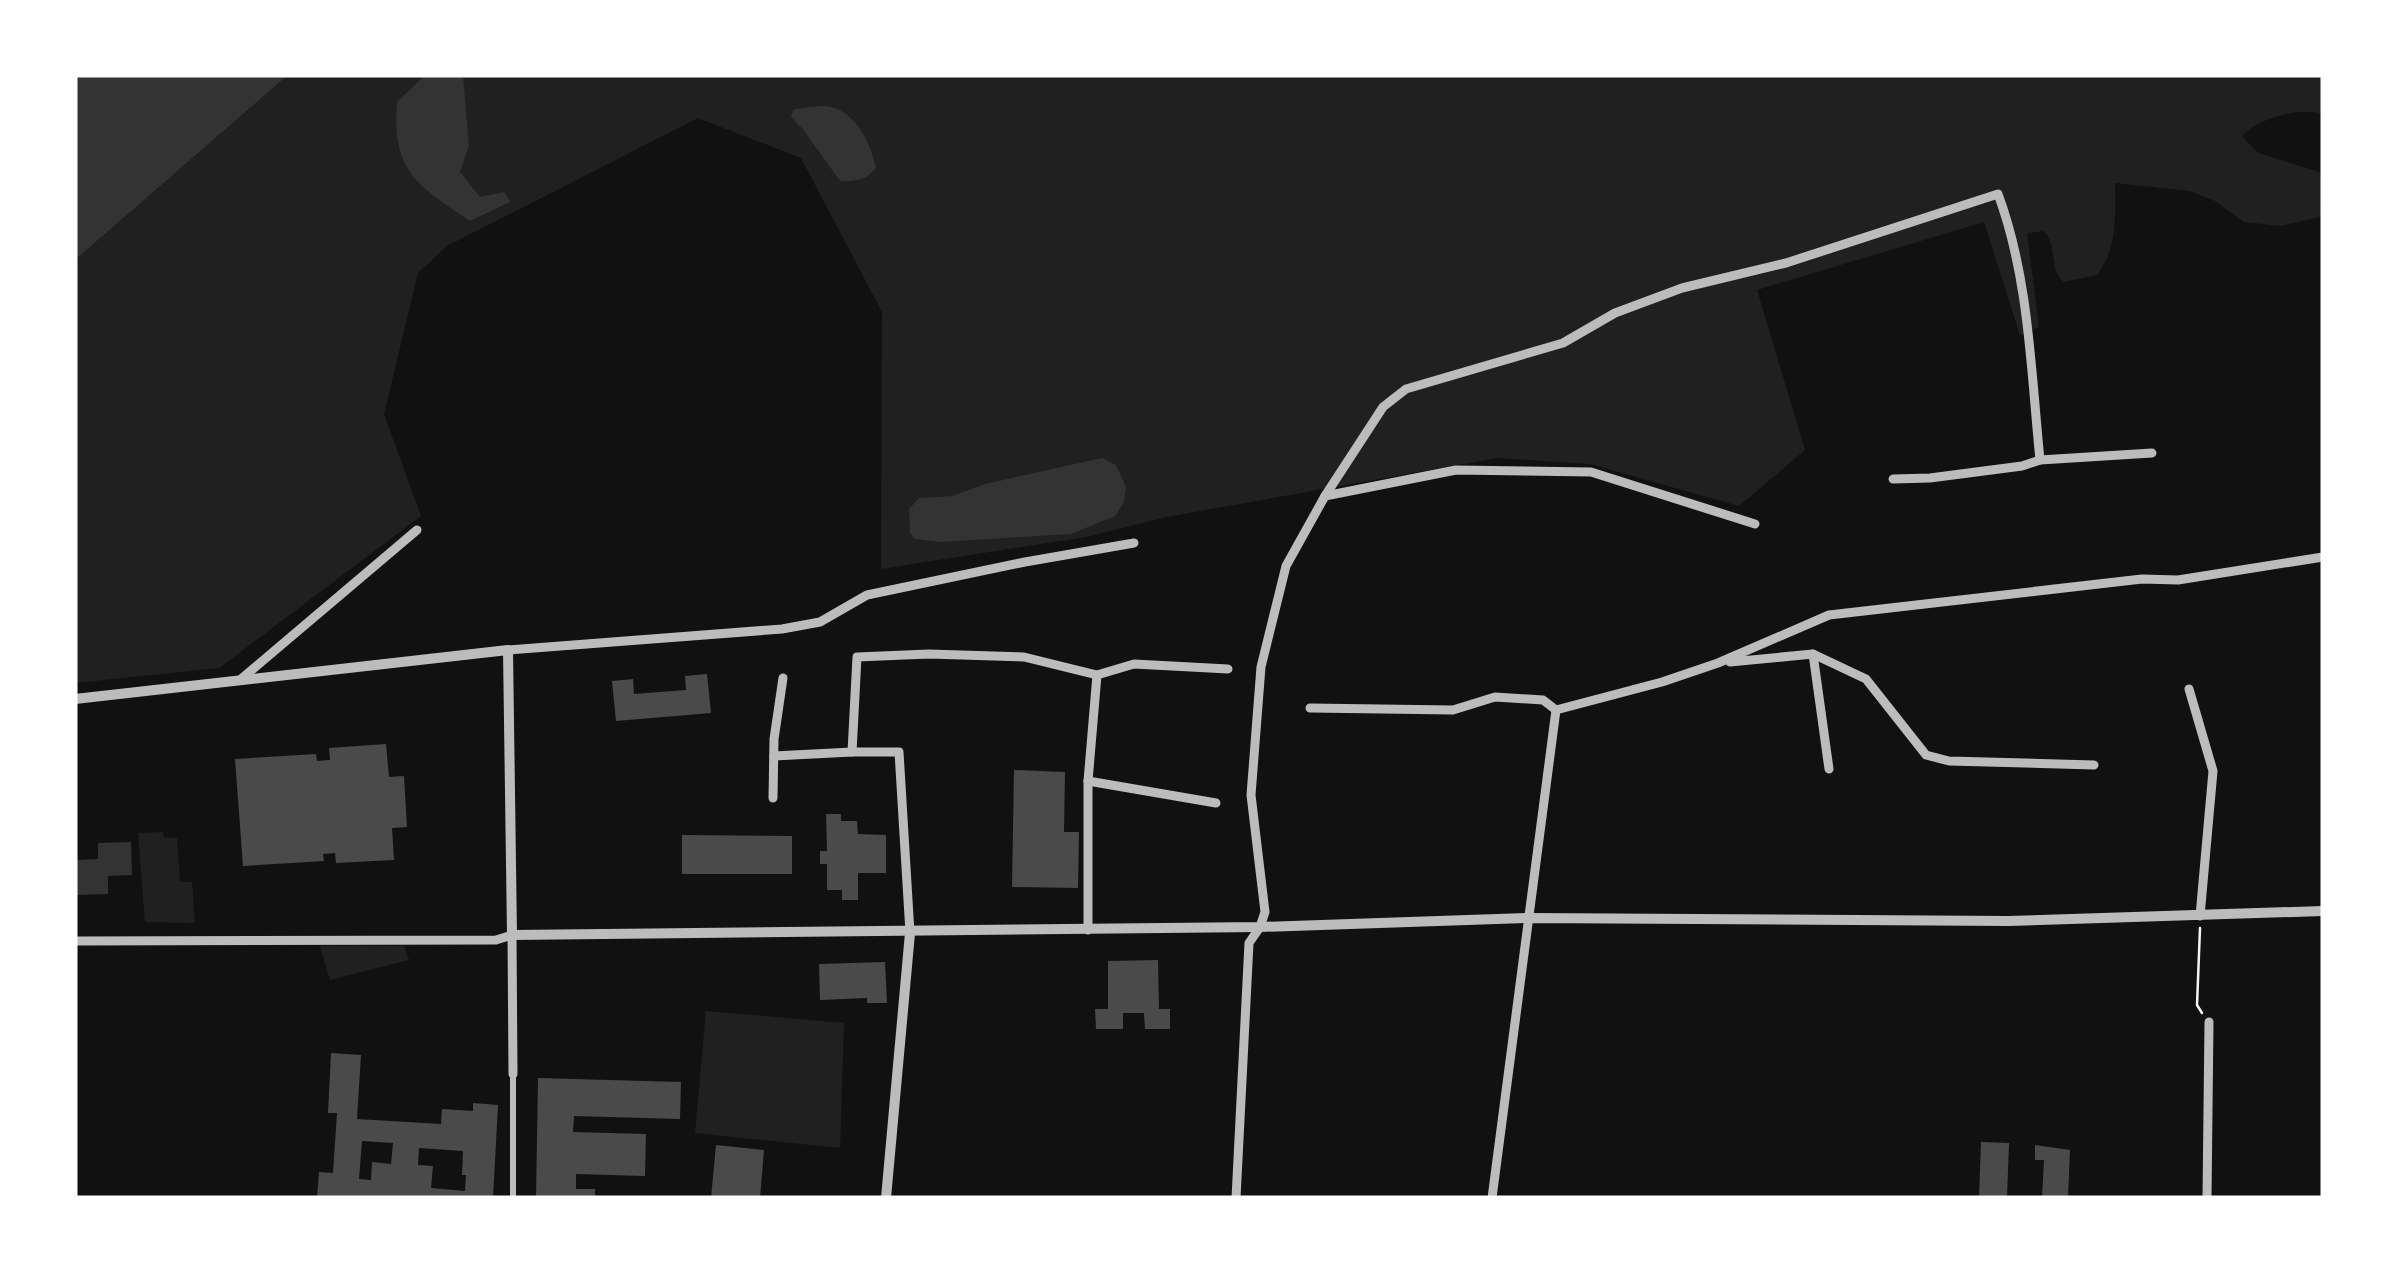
<svg xmlns="http://www.w3.org/2000/svg" width="2398" height="1273" viewBox="0 0 2398 1273" font-family="'PT Sans',sans-serif">
  <style>
    .green { fill: #202020 }
    .water { fill: #333 }
    .building { fill: #4a4a4a; fill-rule: evenodd }
    .lines { fill: none; stroke-linecap: round; stroke-linejoin: round }
    .path { stroke: #f5f5f5; stroke-width: 2.5 }
    .pedestrian { stroke: #bcbcbc; stroke-width: 6 }
    .minor { stroke: #bcbcbc; stroke-width: 9 }
    .tertiary { stroke: #bcbcbc; stroke-width: 10 }
  </style>
  <rect width="100%" height="100%" fill="#111"/>
  <g class="green">
    <path d="M 288,75 L 2323,75 L 2323,114 C 2300,107 2258,118 2242,136 L 2258,153 L 2319,172 C 2326,185 2324,204 2320,217 L 2281,226 L 2244,222 L 2215,201 L 2190,191 L 2115,183 C 2115,215 2118,248 2097,275 L 2064,282 C 2048,269 2058,246 2044,231 L 2027,233 L 2039,327 L 2020,335 L 1984,222 L 1757,290 L 1805,450 L 1739,506 L 1590,464 L 1497,458 L 1167,517 L 1086,537 L 881,569 L 882,312 L 801,158 L 698,118 L 447,246 L 418,273 L 384,414 L 421,516 L 219,668 L 75,683 L 75,260 Z"/>
    <path d="M 163,832 L 164,837 L 177,838 L 180,882 L 192,882 L 195,923 L 145,922 L 138,833 Z"/>
    <path d="M 320,946 L 404,946 L 409,960 L 330,980 Z"/>
    <path d="M 706,1011 L 844,1023 L 840,1148 L 695,1133 Z"/>
  </g>
  <g class="water">
    <path d="M 75,75 L 288,75 L 75,260 Z"/>
    <path d="M 425,75 L 463,75 L 469,146 L 460,172 L 480,197 L 504,192 L 510,202 L 470,221 C 418,186 391,171 397,102 Z"/>
    <path d="M 809,107 C 817,107 827,105 834,108 C 859,116 871,146 876,168 C 866,180 854,182 840,181 L 802,128 L 791,117 L 793,110 Z"/>
    <path d="M 1102,458 L 1116,465 L 1126,487 L 1124,502 L 1115,516 L 1071,534 L 939,542 L 915,539 L 910,533 L 909,509 L 919,498 L 952,496 L 985,484 Z"/>
    <path d="M 131,842 L 132,875 L 108,876 L 108,894 L 76,895 L 75,843 L 78,860 L 98,859 L 98,843 Z"/>
  </g>
  <g class="building">
    <path d="M 707,674 L 711,713 L 616,721 L 612,681 L 633,679 L 634,694 L 686,690 L 685,676 Z"/>
    <path d="M 386,744 L 389,777 L 404,776 L 407,827 L 392,828 L 394,860 L 336,863 L 335,853 L 323,854 L 324,861 L 243,866 L 235,759 L 316,754 L 317,761 L 330,760 L 329,748 Z"/>
    <path d="M 1014,770 L 1065,772 L 1064,832 L 1079,832 L 1078,888 L 1012,887 Z"/>
    <path d="M 826,814 L 841,814 L 841,821 L 857,821 L 858,834 L 886,835 L 886,873 L 858,873 L 858,900 L 842,900 L 842,890 L 827,890 L 827,864 L 820,864 L 820,851 L 827,851 Z"/>
    <path d="M 682,835 L 792,836 L 792,874 L 682,874 Z"/>
    <path d="M 1158,960 L 1159,1009 L 1170,1009 L 1170,1029 L 1145,1029 L 1144,1013 L 1123,1013 L 1123,1029 L 1096,1029 L 1095,1009 L 1108,1009 L 1108,961 Z"/>
    <path d="M 885,962 L 887,1003 L 867,1003 L 867,998 L 820,1000 L 819,964 Z"/>
    <path d="M 331,1053 L 361,1055 L 357,1119 L 441,1124 L 442,1109 L 473,1111 L 473,1103 L 498,1105 L 493,1198 L 317,1198 L 319,1172 L 333,1173 L 337,1113 L 328,1113 ZM 362,1141 L 393,1143 L 391,1164 L 372,1162 L 371,1180 L 359,1179 ZM 419,1148 L 463,1151 L 462,1175 L 466,1175 L 465,1191 L 431,1188 L 433,1166 L 418,1165 Z"/>
    <path d="M 538,1078 L 681,1082 L 680,1119 L 574,1116 L 573,1132 L 646,1134 L 645,1176 L 576,1174 L 576,1189 L 595,1189 L 595,1198 L 536,1198 Z"/>
    <path d="M 1981,1142 L 2009,1143 L 2007,1198 L 1979,1198 Z"/>
    <path d="M 716,1145 L 764,1150 L 760,1198 L 711,1198 Z"/>
    <path d="M 2035,1145 L 2070,1150 L 2068,1198 L 2042,1198 L 2044,1160 L 2035,1160 Z"/>
  </g>
  <g class="lines">
    <path class="path" d="M 2200,928 L 2197,1005 L 2202,1013"/>
    <path class="pedestrian" d="M 513,1198 L 513,1074"/>
    <g class="minor">
      <path d="M 1893,479 L 1930,478 L 2022,466 L 2040,460 L 2152,453"/>
      <path d="M 1325,496 L 1383,407 L 1406,389 L 1563,343 L 1615,313 L 1682,288 L 1786,263 L 1998,194 C 2029,277 2031,372 2040,460"/>
      <path d="M 508,650 L 782,629 L 820,622 L 867,595 L 1025,562 L 1134,543"/>
      <path d="M 1813,654 L 1829,769"/>
      <path d="M 1730,662 L 1813,654 L 1866,679 L 1926,755 L 1949,761 L 2094,765"/>
      <path d="M 240,680 L 417,530"/>
      <path d="M 2189,689 L 2213,771 L 2200,916"/>
      <path d="M 1310,708 L 1453,710 L 1495,697 L 1543,700 L 1556,710 L 1492,1198"/>
      <path d="M 1556,710 L 1662,682 L 1718,663 L 1829,615 L 2142,579 L 2178,580 L 2323,557"/>
      <path d="M 774,756 L 852,752"/>
      <path d="M 1088,781 L 1216,803"/>
      <path d="M 773,798 L 774,739 L 783,678"/>
      <path d="M 1088,930 L 1088,781 L 1097,675"/>
      <path d="M 910,933 L 899,752 L 852,752 L 857,657 L 929,654 L 1024,657 L 1097,675 L 1134,664 L 1228,669"/>
      <path d="M 75,941 L 496,940 L 512,935 L 513,1074"/>
      <path d="M 1236,1198 L 1249,943 L 1260,927 L 1265,912 L 1251,795 L 1261,667 L 1286,566 L 1325,496 L 1456,470 L 1591,472 L 1755,524"/>
      <path d="M 2207,1198 L 2209,1022"/>
    </g>
    <g class="tertiary">
      <path d="M 75,699 L 508,650 L 512,935 L 1260,927 L 1529,918 L 2008,921 L 2323,911"/>
      <path d="M 886,1198 L 910,933"/>
    </g>
  </g>
  <rect width="2398" height="1273" fill="none" stroke="#ffffff" stroke-width="155"/>
</svg>
